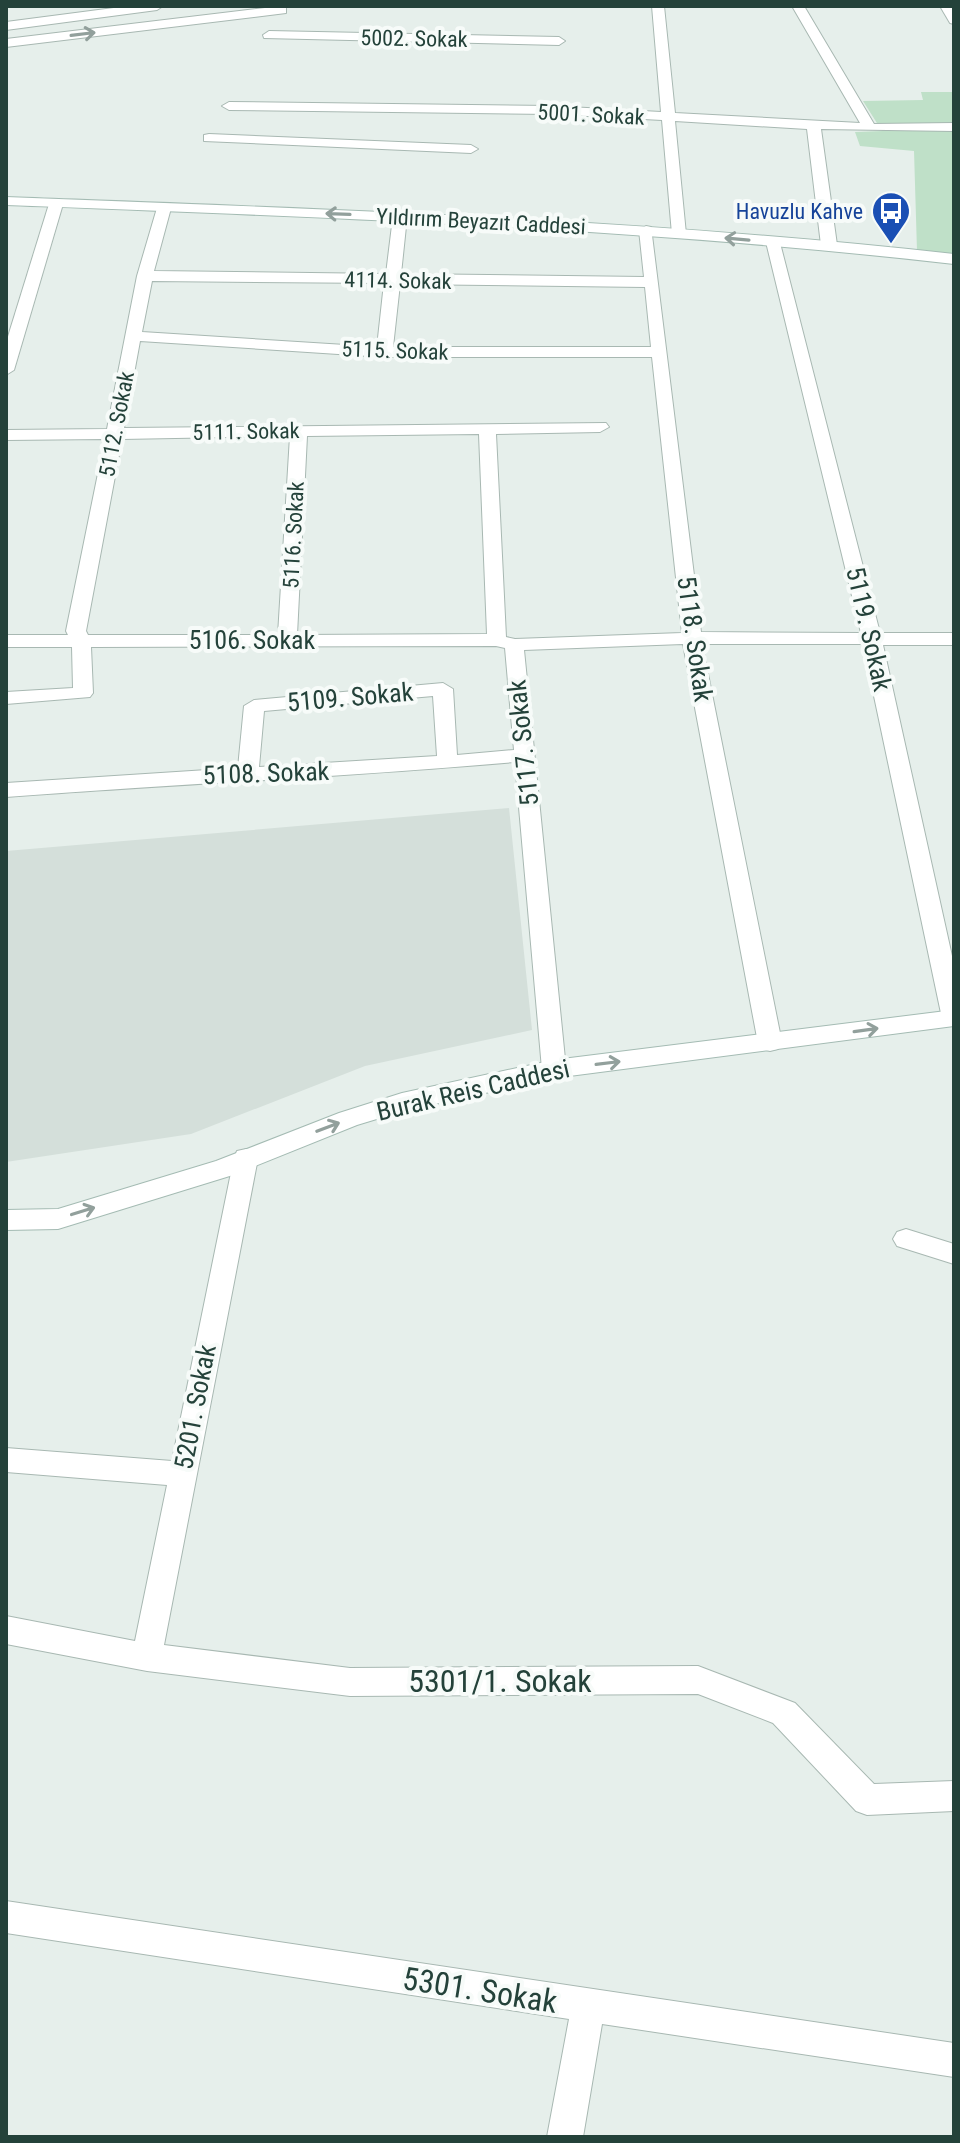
<svg xmlns="http://www.w3.org/2000/svg" width="960" height="2143" viewBox="0 0 960 2143" font-family="'Roboto Condensed',sans-serif">
  <style>
    .built { fill: #d4dfda }
    .green { fill: #bfe0c8 }
    .lines { fill: none; stroke-linecap: round; stroke-linejoin: round }
    .minor-casing { stroke: #a8b8b2; stroke-width: 2 }
    .tertiary-casing { stroke: #a8b8b2; stroke-width: 2 }
    .secondary-casing { stroke: #a4bbb3; stroke-width: 2 }
    .minor { fill: #fff; fill-rule: evenodd }
    .tertiary { fill: #fff; fill-rule: evenodd }
    .secondary { fill: #fff; fill-rule: evenodd }
    .oneway { stroke: #92a09c }
    .labels { text-anchor: middle; stroke-width: 8; stroke-linejoin: round; paint-order: stroke }
    .far-street-label { font-size: 22px; fill: #24423a; stroke: #f7fbf9 }
    .far-transit-label { font-size: 22px; fill: #164399; stroke: #f7fbf9; text-anchor: end }
    .street-label { font-size: 26px; fill: #24423a; stroke: #f7fbf9 }
    .near-street-label { font-size: 32px; fill: #24423a; stroke: #f7fbf9 }
  </style>
  <rect width="100%" height="100%" fill="#e6efeb"/>
  <path class="built" d="M 509,808 L 532,1030 L 365,1066 L 191,1134 L 6,1162 L 6,851 Z"/>
  <path class="green" d="M 921,92 L 954,92 L 954,255 L 917,251 L 914,151 L 860,146 L 855,132 L 882,131 L 863,101 L 923,100 Z"/>
  <g class="lines">
    <defs>
      <g id="minor">
        <path d="M 652,6 L 664,6 L 675,113 L 860,123 L 792,6 L 804,6 L 874,124 L 954,123 L 954,131 L 821,129 L 837,245 L 829,250 L 821,245 L 807,129 L 675,121 L 686,234 L 679,238 L 672,234 L 662,120 L 550,114 L 229,110 L 222,106 L 229,102 L 550,106 L 661,112 Z"/>
        <path d="M 940,6 L 952,6 L 954,24 L 950,23 Z"/>
        <path d="M 269,31 L 559,37 L 565,41 L 559,45 L 264,38 L 263,35 Z"/>
        <path d="M 209,134 L 471,145 L 478,149 L 471,153 L 204,141 L 204,135 Z"/>
        <path d="M 56,200 L 63,204 L 14,370 L 6,375 L 6,343 L 49,204 Z"/>
        <path d="M 164,204 L 171,208 L 154,271 L 386,274 L 393,217 L 400,213 L 407,217 L 401,274 L 644,277 L 639,230 L 646,226 L 651,227 L 701,632 L 861,633 L 766,242 L 769,239 L 779,239 L 880,633 L 954,633 L 954,645 L 883,645 L 954,965 L 954,1026 L 946,1024 L 942,1018 L 863,644 L 702,644 L 782,1043 L 778,1049 L 770,1051 L 762,1049 L 758,1043 L 683,644 L 524,650 L 566,1069 L 562,1075 L 554,1078 L 546,1075 L 542,1069 L 515,762 C 345,777 176,784 6,797 L 6,783 L 238,768 L 244,706 L 254,700 L 443,683 L 453,689 L 457,755 L 514,750 L 505,648 L 496,646 L 91,647 L 93,693 L 90,697 L 6,704 L 6,692 L 73,688 L 72,647 L 6,647 L 6,635 L 68,635 L 66,631 L 105,439 L 6,440 L 6,430 L 107,429 L 137,276 L 157,208 ZM 152,281 L 384,283 L 377,347 L 142,332 ZM 400,284 L 645,287 L 651,347 L 393,347 ZM 140,341 L 384,357 L 652,357 L 682,633 L 515,639 L 506,637 L 496,434 L 600,432 L 609,427 L 606,423 L 124,428 ZM 479,434 L 487,634 L 297,635 L 307,436 ZM 290,436 L 278,635 L 88,635 L 86,631 L 122,439 ZM 433,696 L 437,756 L 259,767 L 264,711 Z"/>
        <path d="M 246,1149 L 255,1151 L 258,1158 L 164,1645 L 350,1668 L 698,1666 L 795,1703 L 874,1784 L 954,1781 L 954,1811 L 867,1815 L 856,1811 L 773,1723 L 698,1694 L 350,1696 L 147,1671 L 6,1644 L 6,1616 L 135,1641 L 167,1485 L 6,1472 L 6,1448 L 172,1461 L 234,1158 L 237,1151 Z"/>
        <path d="M 906,1229 L 954,1244 L 954,1264 L 897,1246 L 893,1239 L 897,1232 Z"/>
        <path d="M 6,1901 L 954,2043 L 954,2077 L 602,2024 L 583,2137 L 547,2137 L 569,2019 L 6,1933 Z"/>
      </g>
      <g id="tertiary">
        <path d="M 129,6 L 163,6 L 157,10 L 6,30 L 6,22 Z"/>
        <path d="M 282,6 L 286,7 L 286,13 L 6,47 L 6,39 Z"/>
      </g>
      <g id="secondary">
        <path d="M 6,197 C 323,209 639,219 954,254 L 954,264 C 639,228 323,217 6,205 Z"/>
        <path d="M 954,1010 L 954,1026 L 554,1078 L 403,1111 L 357,1125 L 233,1175 L 58,1229 L 6,1230 L 6,1210 L 58,1209 L 216,1161 L 339,1113 L 402,1093 L 554,1060 Z"/>
      </g>
    </defs>
    <use href="#minor" class="minor-casing"/>
    <use href="#tertiary" class="tertiary-casing"/>
    <use href="#secondary" class="secondary-casing"/>
    <use href="#minor" class="minor"/>
    <use href="#tertiary" class="tertiary"/>
    <use href="#secondary" class="secondary"/>
  </g>
  <defs><path id="oneway-shaft" d="M-6 0H5M1.5-3L5.5 0L1.5 3" fill="none" stroke-width="1.6" stroke-linecap="round" stroke-linejoin="round" transform="scale(2)"/></defs>
  <g class="oneway">
    <use href="#oneway-shaft" transform="translate(83 34) rotate(-7)"/>
    <use href="#oneway-shaft" transform="translate(338 214) rotate(-178)"/>
    <use href="#oneway-shaft" transform="translate(737 239) rotate(-175)"/>
    <use href="#oneway-shaft" transform="translate(866 1030) rotate(-8)"/>
    <use href="#oneway-shaft" transform="translate(608 1063) rotate(-7)"/>
    <use href="#oneway-shaft" transform="translate(328 1127) rotate(-21)"/>
    <use href="#oneway-shaft" transform="translate(83 1211) rotate(-17)"/>
  </g>
  <defs>
    <symbol id="bus-pin" viewBox="-11 -11 22 30"><path d="M0 17L-7.5 6A9.5 9.5 0 1 1 7.5 6Z" fill="#1a4fb4" stroke="#f7fbf9"/><path d="M-5-6H5V4H4V6H2V4H-2V6H-4V4H-5ZM-3.5-4V0h7V-4ZM-3.5 1.2v1.5H-2V1.2ZM2 1.2v1.5H3.5V1.2Z" fill="#fff"/></symbol>
  </defs>
  <g fill-rule="evenodd">
    <use href="#bus-pin" x="869" y="189" width="44" height="60"/>
  </g>
  <g class="labels">
    <g class="far-street-label">
      <text transform="translate(414 38) rotate(1)" y="8">5002. Sokak</text>
      <text transform="translate(591 114) rotate(3)" y="8">5001. Sokak</text>
      <text transform="translate(481 221) rotate(3)" y="8">Yıldırım Beyazıt Caddesi</text>
      <text transform="translate(398 280) rotate(1)" y="8">4114. Sokak</text>
      <text transform="translate(395 350) rotate(2)" y="8">5115. Sokak</text>
      <text transform="translate(116 424) rotate(-79)" y="8">5112. Sokak</text>
      <text transform="translate(246 431) rotate(-1)" y="8">5111. Sokak</text>
      <text transform="translate(293 535) rotate(-87)" y="8">5116. Sokak</text>
    </g>
    <g class="far-transit-label">
      <text x="863" y="219">Havuzlu Kahve</text>
    </g>
    <g class="street-label">
      <text transform="translate(869 629) rotate(77)" y="9">5119. Sokak</text>
      <text transform="translate(695 639) rotate(82)" y="9">5118. Sokak</text>
      <text x="252" y="649">5106. Sokak</text>
      <text transform="translate(350 697) rotate(-5)" y="9">5109. Sokak</text>
      <text transform="translate(523 743) rotate(-96)" y="9">5117. Sokak</text>
      <text transform="translate(266 773) rotate(-2)" y="9">5108. Sokak</text>
      <text transform="translate(473 1090) rotate(-13)" y="9">Burak Reis Caddesi</text>
      <text transform="translate(195 1407) rotate(-79)" y="9">5201. Sokak</text>
    </g>
    <g class="near-street-label">
      <text x="500" y="1692">5301/1. Sokak</text>
      <text transform="translate(480 1990) rotate(9)" y="11">5301. Sokak</text>
    </g>
  </g>
  <rect width="960" height="2143" fill="none" stroke="#24423a" stroke-width="16"/>
</svg>
